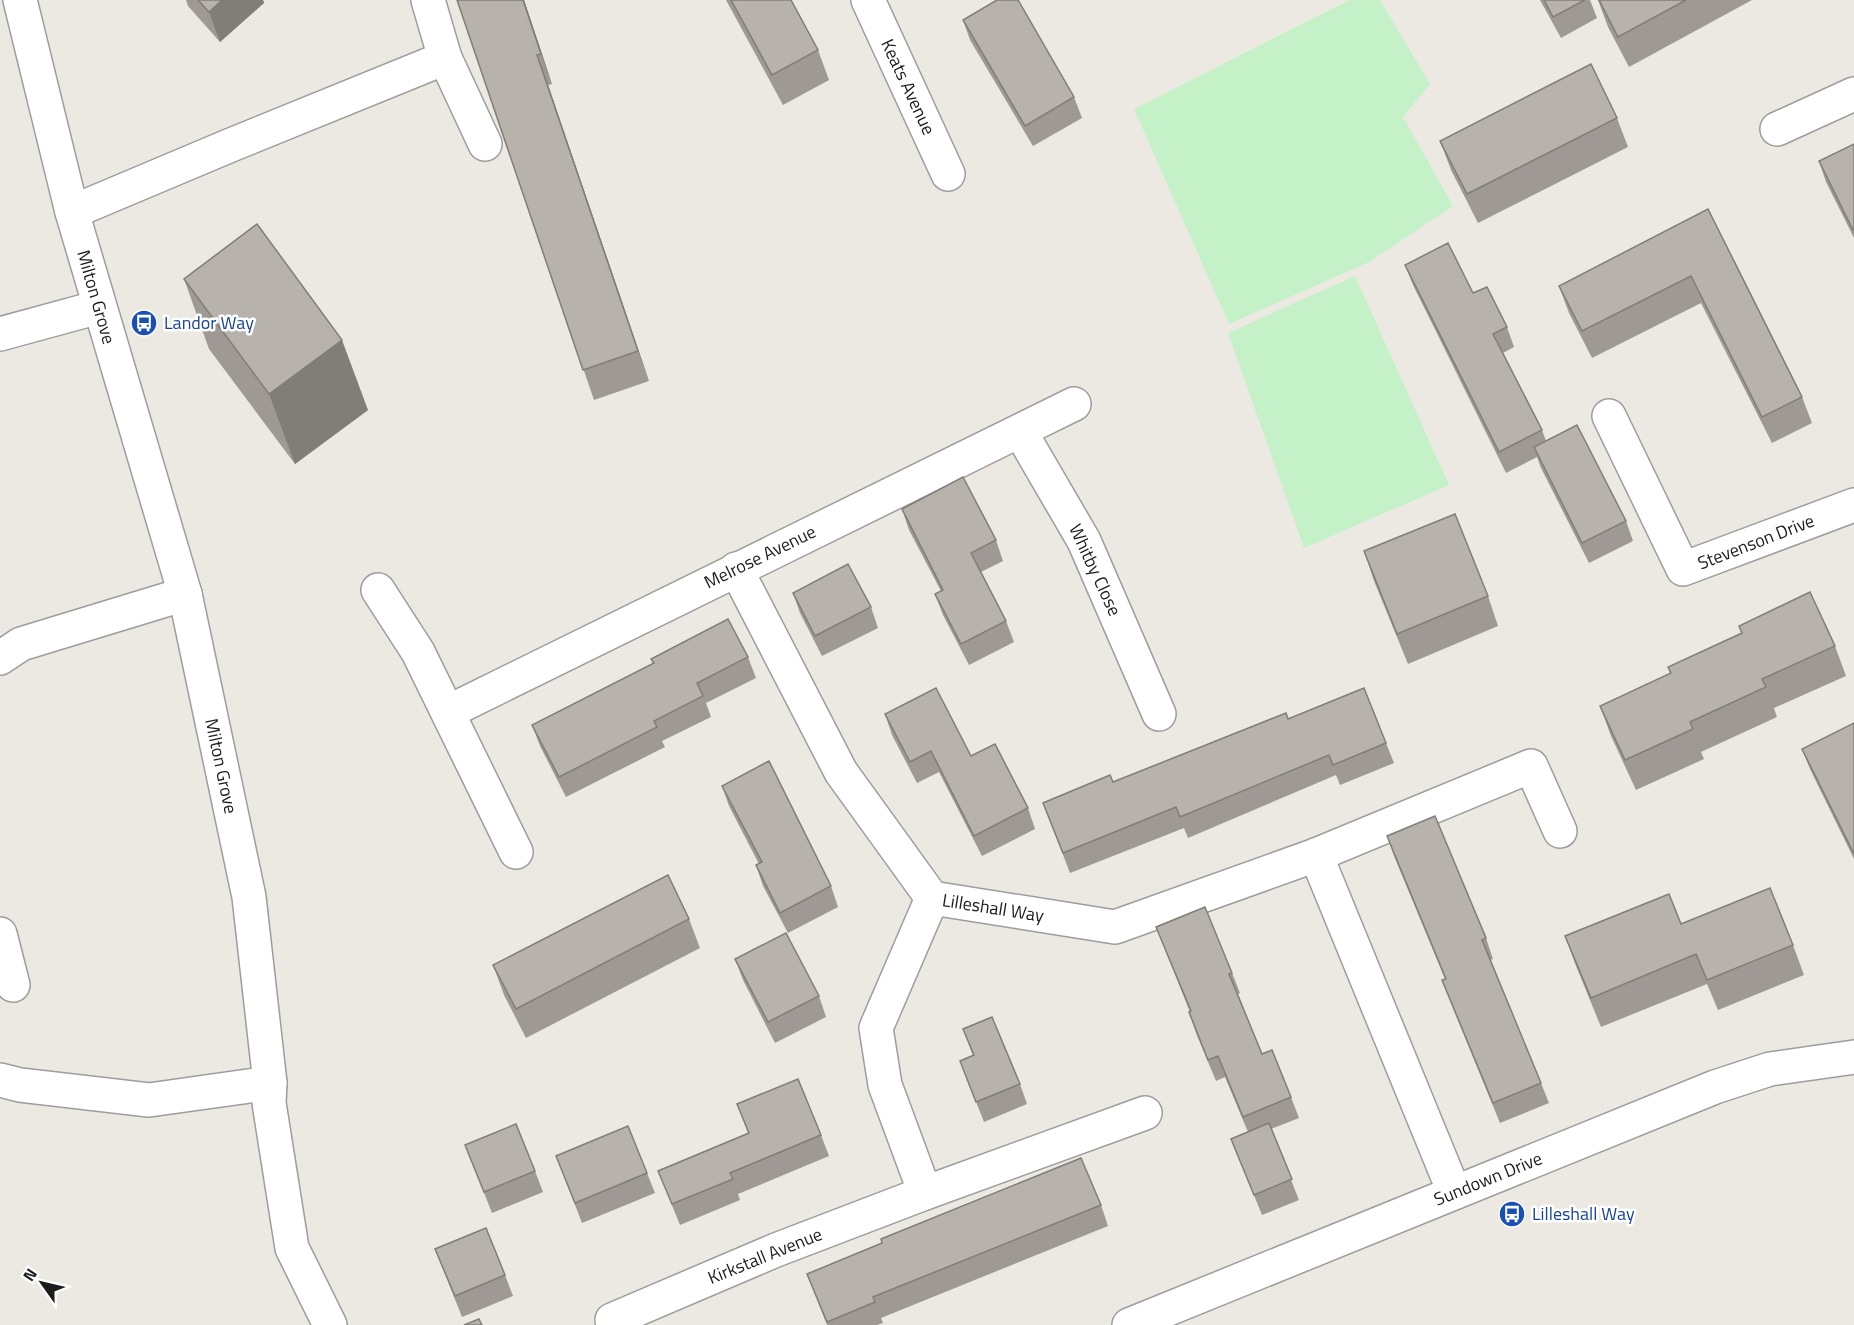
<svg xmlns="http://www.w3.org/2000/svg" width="1854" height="1325" viewBox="0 0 1854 1325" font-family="'Titillium Web',sans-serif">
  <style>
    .park { fill: #c4f1c8 }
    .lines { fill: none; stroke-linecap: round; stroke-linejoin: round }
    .minor-casing { stroke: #9d9d9d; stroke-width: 36 }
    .tertiary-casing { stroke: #9d9d9d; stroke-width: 36 }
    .minor { stroke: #fff; stroke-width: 33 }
    .tertiary { stroke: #fff; stroke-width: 33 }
    .wall { fill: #9e9994 }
    .shaded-wall { fill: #817d78 }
    .building { fill: #b8b2ac; stroke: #817d78; stroke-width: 1.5 }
    .labels { text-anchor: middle; stroke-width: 5; stroke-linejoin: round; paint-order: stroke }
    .street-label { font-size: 18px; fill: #1c1c1c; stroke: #fff }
    .transit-label { font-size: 18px; fill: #164399; stroke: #fff; text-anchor: start }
  </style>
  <rect width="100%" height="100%" fill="#ece9e2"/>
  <g class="park">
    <path d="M 1350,0 L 1380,0 L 1430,84 L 1403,117 L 1453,206 L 1369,262 L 1229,324 L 1134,109 Z"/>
    <path d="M 1355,276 L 1449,485 L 1304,548 L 1228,333 Z"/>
  </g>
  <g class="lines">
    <defs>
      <g id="minor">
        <path d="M 20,0 L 72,212 L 185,594 L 249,897 L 270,1083"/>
        <path d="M 868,0 L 948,174"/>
        <path d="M 445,58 L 485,144"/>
        <path d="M 1777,129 L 1854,94"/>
        <path d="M 72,212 L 231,145 L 445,58 L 428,0"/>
        <path d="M 0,334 L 99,307"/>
        <path d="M 1609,416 L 1683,569 L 1854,505"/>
        <path d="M 1020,431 L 1084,541 L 1159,714"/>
        <path d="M 736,569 L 841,772 L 932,898 L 1115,927 L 1316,855"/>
        <path d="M 378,590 L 418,652 L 516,852"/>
        <path d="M 0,658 L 21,644 L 185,594"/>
        <path d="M 448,712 L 1074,404"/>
        <path d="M 932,898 L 876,1028 L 885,1085 L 925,1193 L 1145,1113"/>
        <path d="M 0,934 L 13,985"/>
        <path d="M 1454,1192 L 1316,855 L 1531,766 L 1560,831"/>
        <path d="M 614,1325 L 612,1320 L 776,1250 L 925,1193"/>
        <path d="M 1129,1325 L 1715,1087 L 1770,1069 L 1854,1057"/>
      </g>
      <path id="tertiary" d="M 0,1080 L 20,1085 L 149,1100 L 270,1083 L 269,1103 L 292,1248 L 330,1325"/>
    </defs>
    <use href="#minor" class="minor-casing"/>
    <use href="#tertiary" class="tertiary-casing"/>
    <use href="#minor" class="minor"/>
    <use href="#tertiary" class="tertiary"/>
  </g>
  <g class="wall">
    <path d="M 186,0 L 263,0 L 264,3 L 220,42 L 188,6 Z"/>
    <path d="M 457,0 L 524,0 L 552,84 L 548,85 L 649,381 L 594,400 Z"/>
    <path d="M 726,0 L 791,0 L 818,50 L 829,80 L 783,105 Z"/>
    <path d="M 1540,0 L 1590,0 L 1597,18 L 1561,38 Z"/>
    <path d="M 1598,0 L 1752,0 L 1629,67 L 1608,27 Z"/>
    <path d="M 963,20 L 1074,97 L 1082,118 L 1033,146 L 970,40 Z"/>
    <path d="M 1617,118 L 1628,147 L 1478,223 L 1451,170 L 1440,141 Z"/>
    <path d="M 1854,144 L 1854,238 L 1826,182 L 1819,161 Z"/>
    <path d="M 1708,209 L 1802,397 L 1812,423 L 1772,443 L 1701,303 L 1592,358 L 1569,313 L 1559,286 Z"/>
    <path d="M 1405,265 L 1473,293 L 1507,327 L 1514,347 L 1503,353 L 1542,430 L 1546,441 L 1626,521 L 1633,541 L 1589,563 L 1541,468 L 1537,457 L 1506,473 L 1413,285 Z"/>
    <path d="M 184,279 L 368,410 L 295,464 L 209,349 Z"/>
    <path d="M 902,509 L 996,540 L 1003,561 L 981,572 L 1006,621 L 1014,642 L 969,665 L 943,615 L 935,594 L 941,591 L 909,530 Z"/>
    <path d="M 1364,551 L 1488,596 L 1498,626 L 1408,664 L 1374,581 Z"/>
    <path d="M 793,593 L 871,607 L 878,628 L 822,656 L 800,613 Z"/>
    <path d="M 1739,626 L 1835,646 L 1846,676 L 1774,708 L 1777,717 L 1701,752 L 1704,759 L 1636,790 L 1611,736 L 1600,706 L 1670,674 L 1668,667 L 1742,634 Z"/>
    <path d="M 748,657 L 756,678 L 706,703 L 711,717 L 662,741 L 665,747 L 566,797 L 540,746 L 532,725 L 653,664 L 651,659 Z"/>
    <path d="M 885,714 L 971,756 L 1028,808 L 1035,829 L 982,856 L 939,772 L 917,783 L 892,735 Z"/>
    <path d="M 1288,719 L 1386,743 L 1394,763 L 1340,785 L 1336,775 L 1188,838 L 1184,828 L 1070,873 L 1043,803 L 1113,782 Z"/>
    <path d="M 1854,723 L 1854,859 L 1810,769 L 1802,749 Z"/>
    <path d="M 722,786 L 831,886 L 838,907 L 788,933 L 763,886 L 756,865 L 759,864 L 729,806 Z"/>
    <path d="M 1387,836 L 1486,938 L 1493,959 L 1490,960 L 1541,1083 L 1549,1103 L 1500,1123 L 1450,1001 L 1442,980 L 1445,979 L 1394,856 Z"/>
    <path d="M 689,919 L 700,948 L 526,1038 L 504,995 L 493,965 Z"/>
    <path d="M 1681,924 L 1793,945 L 1804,975 L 1718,1010 L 1707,984 L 1601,1027 L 1576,966 L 1565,936 Z"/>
    <path d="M 1156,927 L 1232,973 L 1240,993 L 1238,994 L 1262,1054 L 1291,1097 L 1299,1118 L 1271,1129 L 1299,1200 L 1262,1215 L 1231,1139 L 1248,1132 L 1225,1077 L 1216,1081 L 1196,1033 L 1189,1012 L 1190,1012 Z"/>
    <path d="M 735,959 L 819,996 L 826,1017 L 775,1043 L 743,980 Z"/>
    <path d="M 963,1029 L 1020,1084 L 1027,1104 L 984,1122 L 960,1061 L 973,1056 Z"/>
    <path d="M 737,1104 L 821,1135 L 829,1156 L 738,1194 L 740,1200 L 680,1225 L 658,1171 L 748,1133 Z"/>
    <path d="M 465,1145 L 535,1171 L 543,1192 L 492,1213 Z"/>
    <path d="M 556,1156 L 647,1173 L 655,1193 L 582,1223 Z"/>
    <path d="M 1101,1205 L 1108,1226 L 881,1318 L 883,1323 L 877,1325 L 827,1325 L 807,1274 Z"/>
    <path d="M 435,1249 L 505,1275 L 513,1296 L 462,1317 Z"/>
  </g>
  <g class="shaded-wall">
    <path d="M 222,0 L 263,0 L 264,3 L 220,42 L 209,12 Z"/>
    <path d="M 523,0 L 524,0 L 552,84 L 541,54 Z"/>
    <path d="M 537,55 L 548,85 L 649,381 L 638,351 Z"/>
    <path d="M 342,340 L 368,410 L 295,464 L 269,394 Z"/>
  </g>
  <g class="building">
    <path d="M 198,0 L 222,0 L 209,12 Z"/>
    <path d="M 457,0 L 523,0 L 541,54 L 537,55 L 638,351 L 583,370 Z"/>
    <path d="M 731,0 L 791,0 L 818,50 L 772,75 Z"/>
    <path d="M 997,0 L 1018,0 L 1074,97 L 1025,126 L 963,20 Z"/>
    <path d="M 1544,0 L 1585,0 L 1553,17 Z"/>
    <path d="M 1599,0 L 1686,0 L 1618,37 Z"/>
    <path d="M 1591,64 L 1617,118 L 1467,194 L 1440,141 Z"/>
    <path d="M 1854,144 L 1854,230 L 1853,230 L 1819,161 Z"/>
    <path d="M 1708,209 L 1802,397 L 1762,417 L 1691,276 L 1582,331 L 1559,286 Z"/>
    <path d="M 257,224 L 342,340 L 269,394 L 184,279 Z"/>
    <path d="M 1448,243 L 1473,293 L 1487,287 L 1507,327 L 1493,334 L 1542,430 L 1499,452 L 1405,265 Z"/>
    <path d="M 1577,425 L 1626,521 L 1582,543 L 1534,447 Z"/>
    <path d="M 963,477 L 996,540 L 971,553 L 1006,621 L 961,644 L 935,594 L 943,590 L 902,509 Z"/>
    <path d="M 1455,514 L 1488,596 L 1397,634 L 1364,551 Z"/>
    <path d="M 848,564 L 871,607 L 815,636 L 793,593 Z"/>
    <path d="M 1810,592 L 1835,646 L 1762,679 L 1766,687 L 1690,722 L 1693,729 L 1625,760 L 1600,706 L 1671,673 L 1668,667 L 1742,633 L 1739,626 Z"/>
    <path d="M 728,619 L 748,657 L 697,683 L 703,696 L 654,721 L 657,727 L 559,777 L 532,725 L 654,663 L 651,659 Z"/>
    <path d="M 936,688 L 971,756 L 995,744 L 1028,808 L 974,836 L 931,751 L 910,762 L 885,714 Z"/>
    <path d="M 1364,688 L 1386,743 L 1333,765 L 1329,755 L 1180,817 L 1176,807 L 1063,853 L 1043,803 L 1110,775 L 1113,782 L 1286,713 L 1288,719 Z"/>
    <path d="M 1854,723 L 1854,854 L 1802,749 Z"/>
    <path d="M 769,761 L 831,886 L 780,913 L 756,865 L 762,862 L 722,786 Z"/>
    <path d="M 1435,816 L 1486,938 L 1482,940 L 1541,1083 L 1493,1103 L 1442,980 L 1446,979 L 1387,836 Z"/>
    <path d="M 668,875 L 689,919 L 516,1009 L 493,965 Z"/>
    <path d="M 1770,888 L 1793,945 L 1707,980 L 1696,954 L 1591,998 L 1565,936 L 1669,894 L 1681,924 Z"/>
    <path d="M 1205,907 L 1232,973 L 1229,974 L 1262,1054 L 1272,1050 L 1291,1097 L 1243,1117 L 1218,1056 L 1208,1060 L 1189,1012 L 1191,1011 L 1156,927 Z"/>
    <path d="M 786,933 L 819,996 L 768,1022 L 735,959 Z"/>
    <path d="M 992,1017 L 1020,1084 L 976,1102 L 960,1061 L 974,1055 L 963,1029 Z"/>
    <path d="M 798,1079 L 821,1135 L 730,1173 L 733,1179 L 672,1204 L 658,1171 L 749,1133 L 737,1104 Z"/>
    <path d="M 1269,1123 L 1292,1179 L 1254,1195 L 1231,1139 Z"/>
    <path d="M 516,1124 L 535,1171 L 484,1192 L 465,1145 Z"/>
    <path d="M 628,1126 L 647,1173 L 575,1203 L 556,1156 Z"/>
    <path d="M 1081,1158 L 1101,1205 L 873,1297 L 875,1302 L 827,1322 L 807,1274 L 882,1243 L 881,1239 Z"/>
    <path d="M 486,1228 L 505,1275 L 455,1296 L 435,1249 Z"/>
    <path d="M 479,1319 L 482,1325 L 464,1325 Z"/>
  </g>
  <defs>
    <symbol id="bus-disc" viewBox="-11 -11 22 22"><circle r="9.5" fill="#1a4fb4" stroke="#fff"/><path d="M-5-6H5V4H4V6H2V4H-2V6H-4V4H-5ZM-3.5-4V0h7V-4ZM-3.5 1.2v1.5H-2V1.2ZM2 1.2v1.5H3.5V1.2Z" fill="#fff"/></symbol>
  </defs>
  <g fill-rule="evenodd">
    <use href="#bus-disc" x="129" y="308" width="30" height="30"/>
    <use href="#bus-disc" x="1497" y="1199" width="30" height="30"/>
  </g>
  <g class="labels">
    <g class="street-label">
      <text transform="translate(908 87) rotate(65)" y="6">Keats Avenue</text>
      <text transform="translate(96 297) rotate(74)" y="6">Milton Grove</text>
      <text transform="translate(1756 542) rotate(-21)" y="6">Stevenson Drive</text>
      <text transform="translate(760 557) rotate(-26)" y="6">Melrose Avenue</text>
      <text transform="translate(1095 570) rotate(65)" y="6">Whitby Close</text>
      <text transform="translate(221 766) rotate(78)" y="6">Milton Grove</text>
      <text transform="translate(993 908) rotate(9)" y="6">Lilleshall Way</text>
      <text transform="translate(1488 1179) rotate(-22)" y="6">Sundown Drive</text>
      <text transform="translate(765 1256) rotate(-22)" y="6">Kirkstall Avenue</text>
    </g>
    <g class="transit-label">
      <text x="164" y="329">Landor Way</text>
      <text x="1532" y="1220">Lilleshall Way</text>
    </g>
  </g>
  <g transform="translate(42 1283) rotate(304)" stroke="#ffffff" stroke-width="4.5" paint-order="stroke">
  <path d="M0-4.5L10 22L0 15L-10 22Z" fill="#1c1c1c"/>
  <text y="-9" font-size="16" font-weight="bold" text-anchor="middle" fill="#1c1c1c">N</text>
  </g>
</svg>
